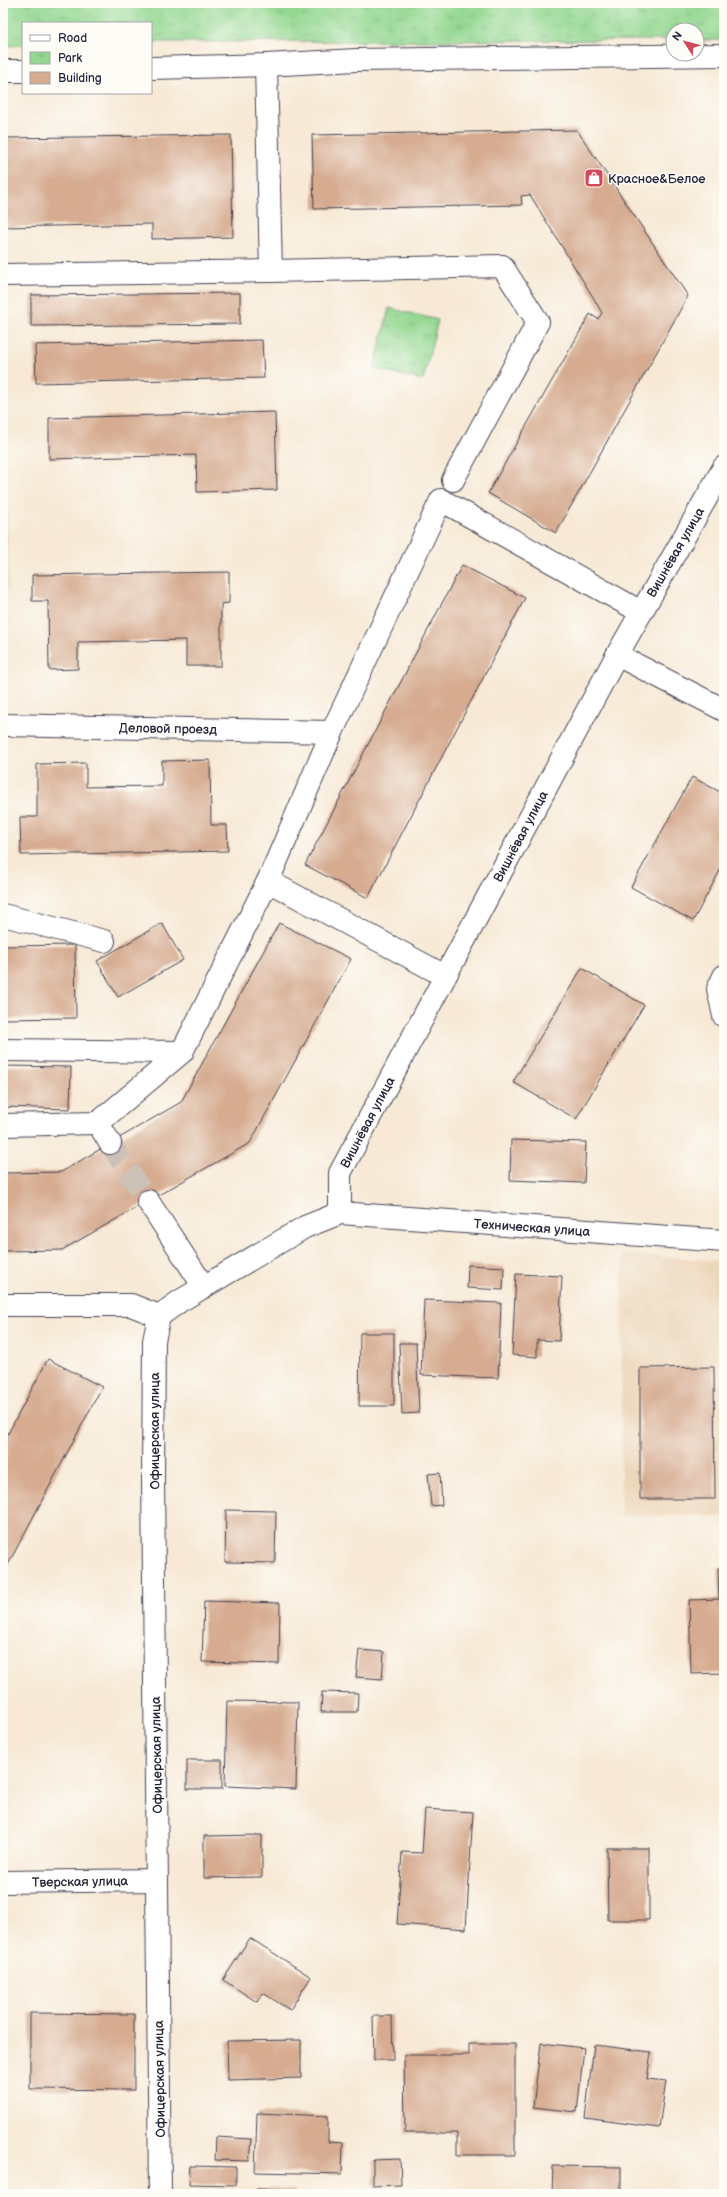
<svg xmlns="http://www.w3.org/2000/svg" width="727" height="2197" viewBox="0 0 727 2197" font-family="'Balsamiq Sans',sans-serif">
  <style>
    .built { fill: #edd7bb }
    .park { fill: url(#park-tufts); stroke: #5a7c66 }
    .building { fill: #d6ab90 }
    .lines { fill: none; stroke-linecap: round; stroke-linejoin: round }
    .minor-tunnel { stroke: #ccc1b7; stroke-width: 22; stroke-dasharray: 22 11; stroke-linecap: butt }
    .minor-casing { stroke: #424052; stroke-width: 24 }
    .minor { stroke: #fff; stroke-width: 22 }
    .labels { text-anchor: middle; stroke-width: 3; stroke-linejoin: round; paint-order: stroke }
    .poi-label { font-size: 13px; fill: #22223b; stroke: #fdfcf7; text-anchor: start }
    .street-label { font-size: 13px; fill: #22223b; stroke: #fdfcf7 }
  </style>
  <defs>
    <pattern id="park-tufts" width="24" height="20" patternUnits="userSpaceOnUse"><rect width="24" height="20" fill="#93d790"/><path d="M3 7l-1-3M5 7V3M7 7l1-3M15 17l-1-3M17 17v-4M19 17l1-3" fill="none" stroke="#7eb87d"/></pattern>
  </defs>
  <rect width="100%" height="100%" fill="#fdfcf7"/>
  <filter id="ink" filterUnits="userSpaceOnUse"><feTurbulence type="fractalNoise" baseFrequency=".025" numOctaves="2"/><feDisplacementMap in="SourceGraphic" scale="8" xChannelSelector="R" yChannelSelector="G"/><feConvolveMatrix kernelMatrix="1 2 1 2 8 2 1 2 1" color-interpolation-filters="sRGB"/></filter>
  <filter id="wash" filterUnits="userSpaceOnUse"><feTurbulence type="fractalNoise" baseFrequency=".012" numOctaves="4" result="noise"/><feDisplacementMap in="SourceGraphic" scale="16" xChannelSelector="R" yChannelSelector="G"/><feGaussianBlur stdDeviation="0.9" result="paint"/><feColorMatrix in="noise" values="0 0 0 0 0 0 0 0 0 0 0 0 0 0 0 0 0 1.4 0 .05"/><feComposite in="paint" operator="in"/></filter>
  <g filter="url(#wash)">
    <rect width="100%" height="100%" fill="#f7e9d6"/>
    <g class="built">
      <path d="M 3,375 L 9,590 L 3,590 Z"/>
      <path d="M 622,1254 L 724,1261 L 724,1516 L 621,1516 Z"/>
    </g>
    <g class="park">
      <path d="M 3,3 L 724,3 L 724,40 L 697,40 L 697,30 L 673,30 L 673,40 L 151,42 L 151,23 L 23,23 L 23,45 L 3,46 Z"/>
      <path d="M 389,308 L 438,320 L 423,380 L 374,369 Z"/>
    </g>
    <g id="blocks">
      <g class="building">
        <path d="M 577,130 L 688,296 L 556,533 L 488,493 L 590,314 L 598,319 L 602,313 L 593,297 L 530,195 L 521,196 L 522,205 L 314,209 L 312,135 Z"/>
        <path d="M 231,135 L 233,237 L 152,239 L 152,224 L 3,227 L 3,138 Z"/>
        <path d="M 240,293 L 240,324 L 31,326 L 31,295 Z"/>
        <path d="M 262,340 L 264,378 L 36,383 L 35,345 Z"/>
        <path d="M 275,412 L 277,490 L 197,492 L 196,455 L 49,459 L 49,418 Z"/>
        <path d="M 462,565 L 525,598 L 368,898 L 305,865 Z"/>
        <path d="M 229,572 L 229,603 L 221,604 L 221,666 L 186,666 L 186,640 L 78,642 L 78,669 L 49,670 L 48,601 L 32,601 L 32,575 Z"/>
        <path d="M 210,760 L 211,825 L 227,825 L 228,851 L 21,855 L 20,817 L 37,817 L 37,764 L 86,763 L 86,787 L 162,786 L 162,761 Z"/>
        <path d="M 692,777 L 724,794 L 724,863 L 693,921 L 631,887 Z"/>
        <path d="M 162,923 L 183,960 L 118,997 L 97,961 Z"/>
        <path d="M 279,923 L 351,959 L 250,1143 L 62,1250 L 3,1251 L 3,1173 L 61,1172 L 181,1102 Z"/>
        <path d="M 75,945 L 76,1018 L 3,1019 L 3,946 Z"/>
        <path d="M 582,968 L 644,1005 L 576,1119 L 513,1082 Z"/>
        <path d="M 3,1066 L 71,1067 L 70,1109 L 3,1107 Z"/>
        <path d="M 511,1140 L 586,1142 L 584,1183 L 510,1180 Z"/>
        <path d="M 468,1265 L 504,1267 L 503,1290 L 467,1288 Z"/>
        <path d="M 516,1274 L 562,1276 L 559,1341 L 537,1340 L 537,1357 L 512,1355 Z"/>
        <path d="M 424,1300 L 501,1303 L 498,1378 L 421,1375 Z"/>
        <path d="M 360,1333 L 394,1333 L 394,1406 L 359,1406 Z"/>
        <path d="M 399,1343 L 416,1343 L 419,1413 L 402,1414 Z"/>
        <path d="M 48,1359 L 102,1387 L 3,1574 L 3,1443 Z"/>
        <path d="M 714,1367 L 715,1499 L 640,1499 L 640,1368 Z"/>
        <path d="M 440,1473 L 442,1505 L 431,1506 L 428,1474 Z"/>
        <path d="M 226,1510 L 276,1511 L 275,1563 L 225,1562 Z"/>
        <path d="M 718,1568 L 724,1568 L 724,1673 L 691,1674 L 689,1600 L 719,1599 Z"/>
        <path d="M 204,1601 L 280,1603 L 279,1664 L 202,1662 Z"/>
        <path d="M 359,1650 L 384,1652 L 382,1679 L 356,1677 Z"/>
        <path d="M 322,1692 L 358,1693 L 357,1712 L 321,1712 Z"/>
        <path d="M 227,1701 L 298,1702 L 296,1789 L 225,1786 Z"/>
        <rect x="187" y="1760" width="35" height="29"/>
        <path d="M 425,1809 L 473,1812 L 466,1929 L 397,1924 L 402,1852 L 422,1853 Z"/>
        <path d="M 262,1835 L 262,1877 L 204,1878 L 204,1836 Z"/>
        <path d="M 607,1848 L 649,1848 L 649,1920 L 608,1920 Z"/>
        <path d="M 250,1938 L 311,1977 L 290,2010 L 263,1993 L 257,2002 L 223,1980 Z"/>
        <path d="M 30,2013 L 134,2014 L 134,2090 L 30,2089 Z"/>
        <path d="M 373,2016 L 392,2016 L 393,2060 L 374,2060 Z"/>
        <path d="M 301,2040 L 301,2078 L 228,2080 L 227,2041 Z"/>
        <path d="M 541,2043 L 584,2048 L 577,2112 L 533,2107 Z"/>
        <path d="M 469,2044 L 515,2044 L 515,2155 L 457,2155 L 457,2133 L 405,2133 L 404,2055 L 469,2055 Z"/>
        <path d="M 594,2045 L 651,2052 L 647,2079 L 666,2081 L 659,2128 L 585,2118 Z"/>
        <path d="M 257,2113 L 328,2116 L 328,2142 L 343,2143 L 342,2174 L 255,2172 Z"/>
        <path d="M 216,2137 L 251,2139 L 249,2161 L 215,2160 Z"/>
        <path d="M 400,2159 L 401,2185 L 373,2186 L 373,2160 Z"/>
        <path d="M 190,2166 L 236,2167 L 236,2185 L 189,2184 Z"/>
        <path d="M 553,2166 L 621,2167 L 621,2194 L 552,2194 Z"/>
        <path d="M 256,2189 L 295,2190 L 295,2194 L 255,2194 Z"/>
      </g>
    </g>
  </g>
  <g filter="url(#ink)">
    <use href="#blocks" fill-opacity="0" stroke="#424052" stroke-width="1"/>
    <g class="lines">
      <path class="minor-tunnel" d="M 110,1143 L 148,1201"/>
      <defs>
        <g id="minor">
          <path d="M 266,65 L 271,271 L 502,266 L 538,322 L 453,480"/>
          <path d="M 151,68 L 266,65 L 356,60 L 724,55"/>
          <path d="M 3,71 L 23,71"/>
          <path d="M 3,275 L 271,271"/>
          <path d="M 617,655 L 724,710"/>
          <path d="M 3,725 L 332,732"/>
          <path d="M 268,881 L 445,976"/>
          <path d="M 3,915 L 104,941"/>
          <path d="M 724,976 L 718,989 L 724,1016"/>
          <path d="M 3,1050 L 182,1052"/>
          <path d="M 3,1125 L 98,1123"/>
          <path d="M 110,1143 L 98,1123 L 182,1052 L 268,881 L 332,732 L 441,500 L 641,612"/>
          <path d="M 148,1201 L 204,1287"/>
          <path d="M 340,1213 L 340,1173 L 617,655 L 724,467"/>
          <path d="M 3,1305 L 131,1305 L 159,1316"/>
          <path d="M 159,1316 L 154,1341 L 153,1477 L 160,2194"/>
          <path d="M 159,1316 L 180,1301 L 305,1227 L 340,1213 L 724,1241"/>
          <path d="M 3,1882 L 157,1880"/>
        </g>
      </defs>
      <use href="#minor" class="minor-casing"/>
      <use href="#minor" class="minor"/>
    </g>
  </g>
  <defs>
    <symbol id="shop-square" viewBox="-11 -11 22 22"><rect x="-9" y="-9" width="18" height="18" rx="4" fill="#d1495b" stroke="#fdfcf7"/><path d="M-5-2.5h2.3a2.7 3.5 0 0 1 5.4 0H5L5.5 6h-11ZM-1.5-2.5h3a1.5 2.3 0 0 0-3 0Z" fill="#fff"/></symbol>
  </defs>
  <g fill-rule="evenodd">
    <use href="#shop-square" x="583" y="167" width="22" height="22"/>
  </g>
  <g class="labels">
    <g class="poi-label">
      <text x="608" y="183">Красное&amp;Белое</text>
    </g>
    <g class="street-label">
      <text transform="translate(675 552) rotate(-60)" y="5">Вишнёвая улица</text>
      <text transform="translate(168 728) rotate(1)" y="5">Деловой проезд</text>
      <text transform="translate(520 836) rotate(-62)" y="5">Вишнёвая улица</text>
      <text transform="translate(367 1122) rotate(-62)" y="5">Вишнёвая улица</text>
      <text transform="translate(532 1227) rotate(4)" y="5">Техническая улица</text>
      <text transform="translate(154 1431) rotate(-90)" y="5">Офицерская улица</text>
      <text transform="translate(156 1755) rotate(-91)" y="5">Офицерская улица</text>
      <text transform="translate(80 1881) rotate(-1)" y="5">Тверская улица</text>
      <text transform="translate(159 2079) rotate(-91)" y="5">Офицерская улица</text>
    </g>
  </g>
  <rect width="727" height="2197" fill="none" stroke="#fdfcf7" stroke-width="16"/>
  <rect x="22" y="22" width="130" height="72" fill="#fdfcf7" stroke="#a5a5ac"/>
  <rect x="30" y="35" width="20" height="6" fill="#ffffff" stroke="#a5a5ac"/>
  <text x="58" y="42" font-size="12" fill="#22223b">Road</text>
  <rect x="30" y="52" width="20" height="12" fill="url(#park-tufts)" stroke="#a5a5ac"/>
  <text x="58" y="62" font-size="12" fill="#22223b">Park</text>
  <rect x="30" y="72" width="20" height="12" fill="#d6ab90" stroke="#a5a5ac"/>
  <text x="58" y="82" font-size="12" fill="#22223b">Building</text>
  <g transform="translate(685 42) rotate(306)"><circle r="19" fill="#fdfcf7" stroke="#a5a5ac"/>
  <path d="M0-3L7 15L0 10L-7 15Z" fill="#d1495b"/>
  <text y="-6" font-size="11" font-weight="bold" text-anchor="middle" fill="#22223b">N</text>
  </g>
</svg>
